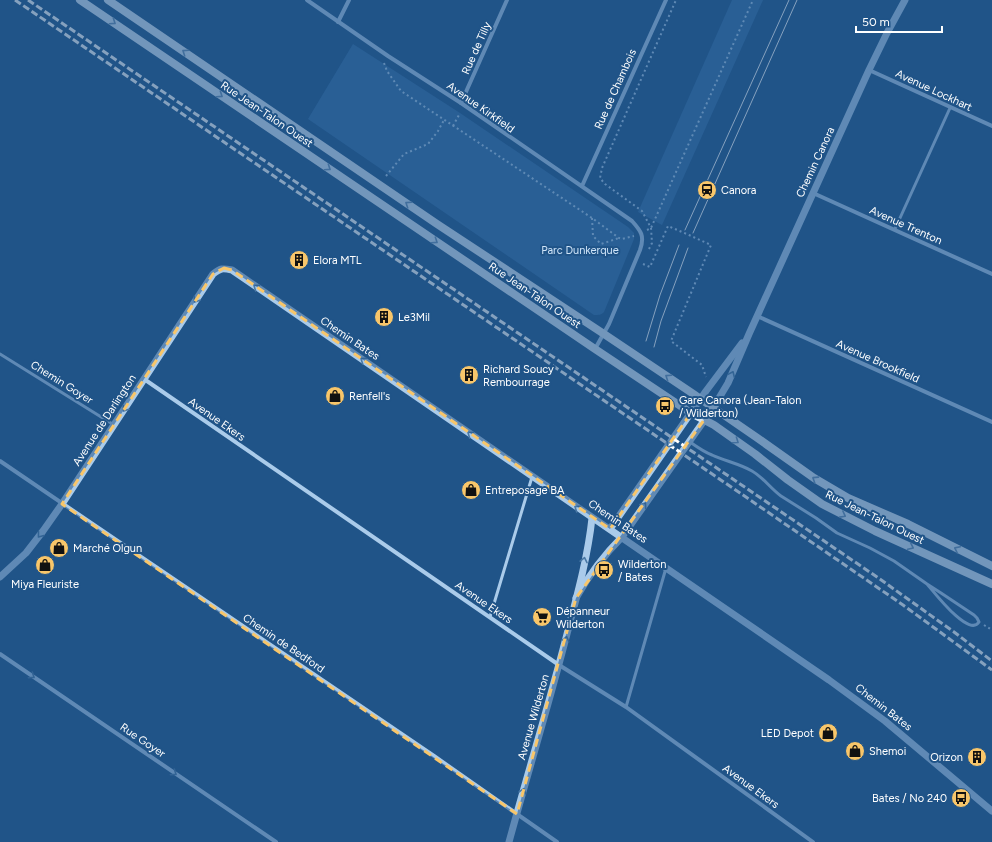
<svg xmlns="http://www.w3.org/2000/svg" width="992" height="842" viewBox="0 0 992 842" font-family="Figtree,sans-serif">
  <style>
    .green { fill: #336ea5 }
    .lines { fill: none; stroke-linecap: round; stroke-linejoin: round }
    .path { stroke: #aacbea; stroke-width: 2; stroke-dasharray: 2 3; stroke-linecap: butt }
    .service { stroke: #aacbea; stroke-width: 3 }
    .minor { stroke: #aacbea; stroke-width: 4 }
    .tertiary { stroke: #aacbea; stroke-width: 7 }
    .secondary { stroke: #d5e7f8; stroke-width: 8 }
    .tram { stroke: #fff; stroke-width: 1 }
    .rail { stroke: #fff; stroke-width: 3; stroke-dasharray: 7 3; stroke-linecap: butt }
    .oneway { stroke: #688fb5 }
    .oneway2 { stroke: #4978a5 }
    .marked { fill: none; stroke: #f8c66a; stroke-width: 3; stroke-dasharray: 8 5; stroke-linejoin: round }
    .labels { text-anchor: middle; stroke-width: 4; stroke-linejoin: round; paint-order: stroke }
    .street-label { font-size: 11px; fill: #fff; stroke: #205488 }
    .poi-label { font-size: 11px; fill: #fff; stroke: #205488; text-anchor: start }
    .park-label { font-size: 11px; fill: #cfe4f8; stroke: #205488 }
  </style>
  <rect width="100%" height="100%" fill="#205488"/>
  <g class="green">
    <path d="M 732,0 L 763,0 L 662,225 L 638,212 Z"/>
    <path d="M 353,44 L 460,113 L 628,227 L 634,233 L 634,239 L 604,312 C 601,315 599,315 594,315 L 308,119 Z"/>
  </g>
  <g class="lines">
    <g class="path">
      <path d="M 384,63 L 387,71 L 401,91 L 592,218 L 619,238 L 622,239 L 634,236"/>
      <path d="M 453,126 L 460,113"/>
      <path d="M 386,176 L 404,154 L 428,144 L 438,131 L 444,120"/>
      <path d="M 592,218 L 593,236 L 601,244 L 619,238"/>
      <path d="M 647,230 L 651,228 L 753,0"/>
      <path d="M 649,249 L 652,243 L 651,228 L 642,211 L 605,184 L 600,178 L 602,168 L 676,0"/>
      <path d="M 643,264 L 650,267 L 668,226 L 689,235 L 711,245 L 671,341 L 702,365 L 706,377"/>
      <path d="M 984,625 L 992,630"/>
    </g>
    <g class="service">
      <path d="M 895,229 L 950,108"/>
      <path d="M 0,354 L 114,425"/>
      <path d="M 690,442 C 697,447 704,452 712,455 C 725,461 740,464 752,471 C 764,478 770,488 781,496 L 816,518 L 837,533 L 870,548 L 894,561 L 927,584 L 941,593 L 974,615 L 977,618 L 979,622 C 969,638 934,592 927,584"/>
      <path d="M 490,617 L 532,477"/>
      <path d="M 626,707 L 666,568"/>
    </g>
    <g class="minor">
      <path d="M 307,0 L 388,56 L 461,103 L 632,221 C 641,231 645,236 640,250 L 609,324 L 595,349"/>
      <path d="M 338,22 L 349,0"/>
      <path d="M 869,70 L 992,126"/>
      <path d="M 461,103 L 507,0"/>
      <path d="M 582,186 L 666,0"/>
      <path d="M 813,193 L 992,274"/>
      <path d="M 757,316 L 992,422"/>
      <path d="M 144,379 L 559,665 L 626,707 L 813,842"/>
      <path d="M 0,461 L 434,756 L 557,842"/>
      <path d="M 0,654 L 276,842"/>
    </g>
    <g class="tertiary">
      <path d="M 610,529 L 706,391 L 742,343"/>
      <path d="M 0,577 L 26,553 L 43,531 L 62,504 L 213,274 C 221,268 222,268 232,270 L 829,680 L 885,721 L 992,811"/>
      <path d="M 576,598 C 589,575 604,555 622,537 L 713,408 L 728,383 L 749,334 L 869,70 L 887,33 L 905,0"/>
      <path d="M 509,842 C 528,772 549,704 567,634 C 577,596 588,556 592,518"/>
    </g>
    <g class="secondary">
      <path d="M 80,0 L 595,349 L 691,413 L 714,425 L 755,454 L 788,480 L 822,504 L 875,531 L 992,584"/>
      <path d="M 108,0 L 437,224 L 604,334 L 692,393 L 756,437 L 814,478 L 848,498 L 908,524 L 992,566"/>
    </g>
    <g class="tram">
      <path d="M 685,230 L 789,0"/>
      <path d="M 693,233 L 797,0"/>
      <path d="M 646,341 L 660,295 L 679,245"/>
      <path d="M 654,347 L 661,321 L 688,248"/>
    </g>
    <g class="rail">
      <path d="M 15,0 L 740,493 L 903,605 L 992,670"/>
      <path d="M 28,0 L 877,577 L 954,632 L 992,661"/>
    </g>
  </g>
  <defs><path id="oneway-chevron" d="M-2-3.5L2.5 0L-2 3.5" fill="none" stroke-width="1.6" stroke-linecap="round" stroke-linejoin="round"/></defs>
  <g class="oneway">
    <use href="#oneway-chevron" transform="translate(113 22) rotate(34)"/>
    <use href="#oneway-chevron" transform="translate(185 52) rotate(-146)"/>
    <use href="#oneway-chevron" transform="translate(220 95) rotate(34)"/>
    <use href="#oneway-chevron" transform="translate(328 168) rotate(34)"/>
    <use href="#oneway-chevron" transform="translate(408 204) rotate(-146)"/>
    <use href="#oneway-chevron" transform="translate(435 241) rotate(34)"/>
    <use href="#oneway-chevron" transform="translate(668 377) rotate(-146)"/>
    <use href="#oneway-chevron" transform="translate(736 441) rotate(35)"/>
    <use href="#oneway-chevron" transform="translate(815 479) rotate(-147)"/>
    <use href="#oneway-chevron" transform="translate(843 515) rotate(28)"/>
    <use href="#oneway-chevron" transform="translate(911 547) rotate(25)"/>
    <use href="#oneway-chevron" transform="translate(957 549) rotate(-154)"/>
  </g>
  <g class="oneway2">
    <use href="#oneway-chevron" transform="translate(256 287) rotate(-145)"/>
    <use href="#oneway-chevron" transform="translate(196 300) rotate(123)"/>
    <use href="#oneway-chevron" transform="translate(363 360) rotate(-146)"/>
    <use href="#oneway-chevron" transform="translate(732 374) rotate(-66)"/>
    <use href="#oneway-chevron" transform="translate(125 409) rotate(123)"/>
    <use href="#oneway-chevron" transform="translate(470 434) rotate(-145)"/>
    <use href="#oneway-chevron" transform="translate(669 445) rotate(125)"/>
    <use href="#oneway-chevron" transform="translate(644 505) rotate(-55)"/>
    <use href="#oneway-chevron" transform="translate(577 508) rotate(-146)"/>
    <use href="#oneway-chevron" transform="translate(40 535) rotate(128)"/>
    <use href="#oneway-chevron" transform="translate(584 560) rotate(-78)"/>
    <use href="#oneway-chevron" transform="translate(566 639) rotate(-76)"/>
    <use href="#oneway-chevron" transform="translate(32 676) rotate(34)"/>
    <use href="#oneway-chevron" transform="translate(174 773) rotate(34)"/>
    <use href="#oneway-chevron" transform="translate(523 791) rotate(-74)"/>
  </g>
  <path d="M0 0H992V842H0ZM 224,268 L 232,270 L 610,529 L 691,413 L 704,420 L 576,598 L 517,814 L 62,504 L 213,274 Z" fill="#205488" fill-opacity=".55" fill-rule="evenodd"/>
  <path class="marked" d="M 224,268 L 232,270 L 610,529 L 691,413 L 704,420 L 576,598 L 517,814 L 62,504 L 213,274 Z"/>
  <defs>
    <symbol id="station-disc" viewBox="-11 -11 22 22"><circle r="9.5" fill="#f8c66a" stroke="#205488"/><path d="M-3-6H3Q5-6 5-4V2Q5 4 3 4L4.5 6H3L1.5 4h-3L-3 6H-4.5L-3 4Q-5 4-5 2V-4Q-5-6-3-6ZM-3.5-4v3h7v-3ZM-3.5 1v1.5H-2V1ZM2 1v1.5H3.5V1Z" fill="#111"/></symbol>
    <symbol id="building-disc" viewBox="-11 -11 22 22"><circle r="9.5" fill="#f8c66a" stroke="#205488"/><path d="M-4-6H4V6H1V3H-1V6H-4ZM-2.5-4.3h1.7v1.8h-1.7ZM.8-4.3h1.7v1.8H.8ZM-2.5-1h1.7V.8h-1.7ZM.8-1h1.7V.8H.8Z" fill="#111"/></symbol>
    <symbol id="shop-disc" viewBox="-11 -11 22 22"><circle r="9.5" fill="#f8c66a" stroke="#205488"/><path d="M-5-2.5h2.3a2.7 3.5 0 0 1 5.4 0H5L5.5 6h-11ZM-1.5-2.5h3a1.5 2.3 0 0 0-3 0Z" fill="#111"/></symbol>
    <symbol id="bus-disc" viewBox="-11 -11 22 22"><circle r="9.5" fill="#f8c66a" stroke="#205488"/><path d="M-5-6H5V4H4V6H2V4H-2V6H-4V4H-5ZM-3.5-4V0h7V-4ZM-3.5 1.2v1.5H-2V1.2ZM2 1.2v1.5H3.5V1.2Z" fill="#111"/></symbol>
    <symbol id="supermarket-disc" viewBox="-11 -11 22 22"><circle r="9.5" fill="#f8c66a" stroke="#205488"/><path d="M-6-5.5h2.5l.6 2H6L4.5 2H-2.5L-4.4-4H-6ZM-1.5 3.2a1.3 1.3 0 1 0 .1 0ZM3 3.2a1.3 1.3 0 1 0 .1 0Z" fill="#111"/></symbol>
  </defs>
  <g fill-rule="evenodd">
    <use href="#station-disc" x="696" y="179" width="22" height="22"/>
    <use href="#building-disc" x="288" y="249" width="22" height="22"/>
    <use href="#building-disc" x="373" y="306" width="22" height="22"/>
    <use href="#building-disc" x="458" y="364" width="22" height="22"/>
    <use href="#shop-disc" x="324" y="385" width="22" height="22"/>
    <use href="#bus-disc" x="654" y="395" width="22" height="22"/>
    <use href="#shop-disc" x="460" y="479" width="22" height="22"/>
    <use href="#shop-disc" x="48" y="537" width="22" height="22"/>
    <use href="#shop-disc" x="34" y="554" width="22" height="22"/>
    <use href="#bus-disc" x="593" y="559" width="22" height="22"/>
    <use href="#supermarket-disc" x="531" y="606" width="22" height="22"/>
    <use href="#shop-disc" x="817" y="722" width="22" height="22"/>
    <use href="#shop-disc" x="844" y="740" width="22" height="22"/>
    <use href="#building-disc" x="966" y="746" width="22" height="22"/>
    <use href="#bus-disc" x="950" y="787" width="22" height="22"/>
  </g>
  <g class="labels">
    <g class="street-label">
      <text transform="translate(476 48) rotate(-66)" y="4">Rue de Tilly</text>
      <text transform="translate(615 89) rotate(-66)" y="4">Rue de Chambois</text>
      <text transform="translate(934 90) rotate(25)" y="4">Avenue Lockhart</text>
      <text transform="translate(481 107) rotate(35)" y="4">Avenue Kirkfield</text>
      <text transform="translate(267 114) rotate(34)" y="4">Rue Jean-Talon Ouest</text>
      <text transform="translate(815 162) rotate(-65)" y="4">Chemin Canora</text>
      <text transform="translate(906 225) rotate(24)" y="4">Avenue Trenton</text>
      <text transform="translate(535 295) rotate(34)" y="4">Rue Jean-Talon Ouest</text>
      <text transform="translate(350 338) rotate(34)" y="4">Chemin Bates</text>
      <text transform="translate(878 361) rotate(24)" y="4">Avenue Brookfield</text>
      <text transform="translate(62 382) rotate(32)" y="4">Chemin Goyer</text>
      <text transform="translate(217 419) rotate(35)" y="4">Avenue Ekers</text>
      <text transform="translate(104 420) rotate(-57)" y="4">Avenue de Darlington</text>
      <text transform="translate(875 517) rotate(26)" y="4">Rue Jean-Talon Ouest</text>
      <text transform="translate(618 521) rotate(34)" y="4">Chemin Bates</text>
      <text transform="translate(484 602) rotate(34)" y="4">Avenue Ekers</text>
      <text transform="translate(284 643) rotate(34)" y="4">Chemin de Bedford</text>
      <text transform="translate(884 707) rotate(38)" y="4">Chemin Bates</text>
      <text transform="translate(533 717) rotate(-74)" y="4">Avenue Wilderton</text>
      <text transform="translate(143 740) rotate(34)" y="4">Rue Goyer</text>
      <text transform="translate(751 786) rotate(36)" y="4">Avenue Ekers</text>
    </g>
    <g class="poi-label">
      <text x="721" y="194">Canora</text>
      <text x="313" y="264">Elora MTL</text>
      <text x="398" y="321">Le3Mil</text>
      <text x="483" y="373">Richard Soucy<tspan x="483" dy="13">Rembourrage</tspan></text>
      <text x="349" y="400">Renfell's</text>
      <text x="679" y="404">Gare Canora (Jean-Talon<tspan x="679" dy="13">/ Wilderton)</tspan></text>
      <text x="485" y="494">Entreposage BA</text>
      <text x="73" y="552">Marché Olgun</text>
      <text x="618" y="568">Wilderton<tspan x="618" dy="13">/ Bates</tspan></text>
      <text x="45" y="588" text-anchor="middle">Miya Fleuriste</text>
      <text x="556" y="615">Dépanneur<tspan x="556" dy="13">Wilderton</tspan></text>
      <text x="814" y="737" text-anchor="end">LED Depot</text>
      <text x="869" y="755">Shemoi</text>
      <text x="963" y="761" text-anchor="end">Orizon</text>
      <text x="947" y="802" text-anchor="end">Bates / No 240</text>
    </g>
    <g class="park-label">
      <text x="580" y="254">Parc Dunkerque</text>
    </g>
  </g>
  <path d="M856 26v6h86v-6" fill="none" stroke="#ffffff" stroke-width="2"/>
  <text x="862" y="26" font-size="12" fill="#ffffff" stroke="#205488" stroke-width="3" paint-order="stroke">50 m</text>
</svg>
